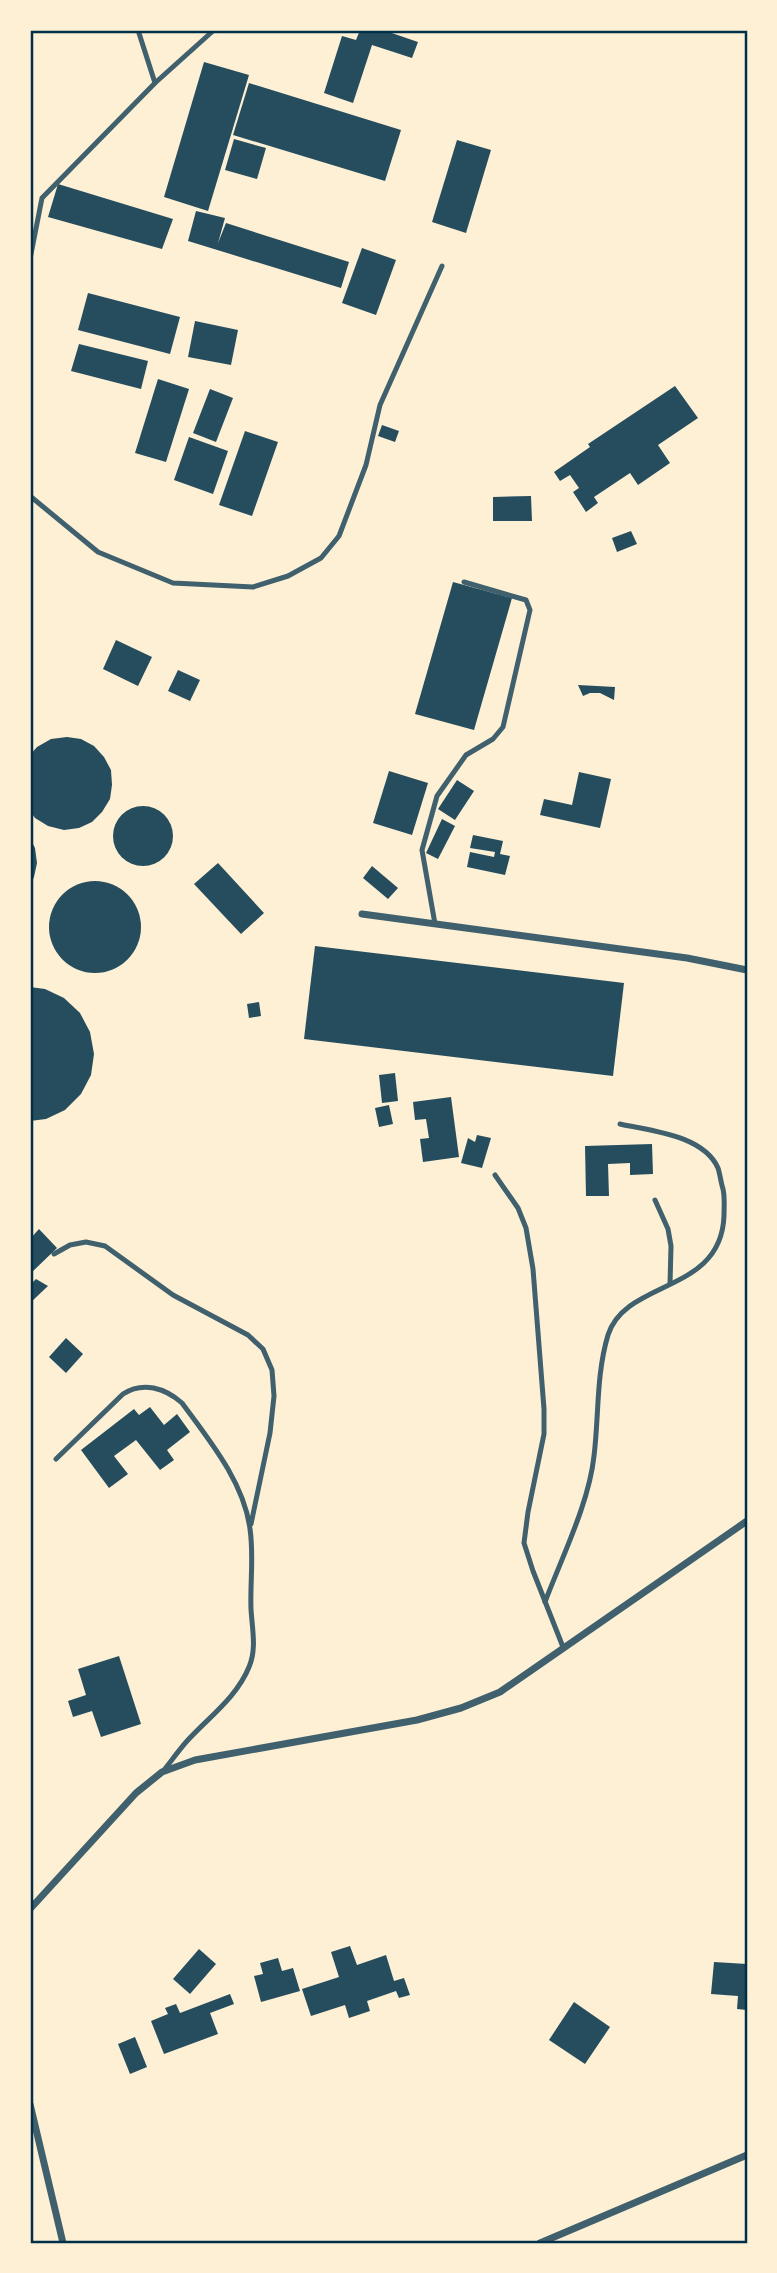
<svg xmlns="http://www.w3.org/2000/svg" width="777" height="2273" viewBox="0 0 777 2273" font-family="'IBM Plex Serif',serif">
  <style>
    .building { fill: #264d5e }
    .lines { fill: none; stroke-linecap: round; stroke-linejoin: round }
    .service { stroke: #3f606c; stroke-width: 5 }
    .minor { stroke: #3f606c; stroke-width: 7 }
    .neatline { fill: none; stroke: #003049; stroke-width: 2.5 }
  </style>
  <rect width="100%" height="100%" fill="#fdf0d5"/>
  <g class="building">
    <path d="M 360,30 L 383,30 L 418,42 L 412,58 L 372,45 L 353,103 L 324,93 L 342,36 L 356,40 Z"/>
    <path d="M 204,62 L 249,75 L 208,211 L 164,197 Z"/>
    <path d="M 249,83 L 401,130 L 385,181 L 233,135 Z"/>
    <path d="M 234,139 L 266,148 L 257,179 L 225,170 Z"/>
    <path d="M 457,140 L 491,150 L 466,233 L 432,222 Z"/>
    <path d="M 58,184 L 173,219 L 162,249 L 48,217 Z"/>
    <path d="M 196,211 L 225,218 L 218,243 L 226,223 L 349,262 L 341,288 L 188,241 Z"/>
    <path d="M 362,248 L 396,260 L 376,315 L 342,303 Z"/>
    <path d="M 88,293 L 180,317 L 170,354 L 78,330 Z"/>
    <path d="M 195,321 L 238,330 L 231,365 L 188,357 Z"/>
    <path d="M 79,344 L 148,361 L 141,389 L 71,371 Z"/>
    <path d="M 158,379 L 189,389 L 166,462 L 135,453 Z"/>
    <path d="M 675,386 L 698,418 L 658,445 L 670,463 L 638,485 L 630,473 L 594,497 L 598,503 L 586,512 L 573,492 L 579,488 L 570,475 L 560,481 L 554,472 L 590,447 L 588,444 Z"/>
    <path d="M 210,389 L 233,398 L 216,442 L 193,433 Z"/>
    <path d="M 382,425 L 399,431 L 395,442 L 378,436 Z"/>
    <path d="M 245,431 L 278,442 L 252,516 L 219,505 Z"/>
    <path d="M 189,437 L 228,451 L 213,494 L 174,480 Z"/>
    <path d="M 531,496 L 532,521 L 493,521 L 493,497 Z"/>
    <path d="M 631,531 L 637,544 L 617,552 L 612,538 Z"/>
    <path d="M 453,582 L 512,598 L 474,730 L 415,714 Z"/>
    <path d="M 116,640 L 152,657 L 138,686 L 103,669 Z"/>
    <path d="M 178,670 L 200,680 L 190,701 L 168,691 Z"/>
    <path d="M 578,685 L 615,687 L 614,700 L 600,693 L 590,693 L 583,696 Z"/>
    <path d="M 67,737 L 81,739 L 94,746 L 104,757 L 111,770 L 112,785 L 110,799 L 102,812 L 92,822 L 79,828 L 64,830 L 48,826 L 35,818 L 30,811 L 30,755 L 37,747 L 51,739 Z"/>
    <path d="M 389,771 L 428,783 L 412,835 L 373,823 Z"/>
    <path d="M 579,772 L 611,779 L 600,828 L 540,815 L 544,799 L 572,805 Z"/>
    <path d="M 457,780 L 474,791 L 455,820 L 438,809 Z"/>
    <circle cx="143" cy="836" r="30"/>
    <path d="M 442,819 L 455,826 L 438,859 L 426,853 Z"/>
    <path d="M 473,835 L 503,841 L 500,854 L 510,856 L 505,875 L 467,867 L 470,852 L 494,857 L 495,852 L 470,848 Z"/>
    <path d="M 30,838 L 35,848 L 37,863 L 34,877 L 30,886 Z"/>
    <path d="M 218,863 L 264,913 L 241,934 L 194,884 Z"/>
    <path d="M 372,866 L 398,888 L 388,899 L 363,878 Z"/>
    <circle cx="95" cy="927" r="46"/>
    <path d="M 315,946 L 624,983 L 613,1076 L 304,1039 Z"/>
    <path d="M 30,987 L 45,989 L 64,998 L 80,1013 L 90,1032 L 94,1054 L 91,1075 L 81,1094 L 65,1110 L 46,1119 L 30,1121 Z"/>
    <path d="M 259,1002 L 261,1016 L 249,1018 L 247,1004 Z"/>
    <path d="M 395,1073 L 398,1101 L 382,1103 L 379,1075 Z"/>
    <path d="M 451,1097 L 459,1157 L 423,1162 L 420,1139 L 429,1138 L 426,1119 L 415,1120 L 413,1102 Z"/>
    <path d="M 389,1105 L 393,1124 L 379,1127 L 375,1108 Z"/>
    <path d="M 477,1135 L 491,1138 L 482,1168 L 461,1163 L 468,1138 L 475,1142 Z"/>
    <path d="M 652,1144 L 653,1174 L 630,1175 L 630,1163 L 608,1164 L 609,1196 L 586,1196 L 585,1146 Z"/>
    <path d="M 39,1229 L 57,1248 L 30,1274 L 30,1239 Z"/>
    <path d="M 36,1279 L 48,1286 L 30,1303 L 30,1285 Z"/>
    <path d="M 66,1338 L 83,1354 L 66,1373 L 49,1357 Z"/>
    <path d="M 150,1407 L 164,1425 L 177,1414 L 190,1432 L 167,1450 L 174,1460 L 160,1470 L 136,1440 L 114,1456 L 128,1474 L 109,1488 L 81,1450 L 134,1409 L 139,1415 Z"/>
    <path d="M 119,1656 L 141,1724 L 101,1737 L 92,1711 L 73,1717 L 68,1701 L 86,1695 L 78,1669 Z"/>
    <path d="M 350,1946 L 357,1965 L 386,1955 L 394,1981 L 404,1978 L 410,1995 L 399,1998 L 396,1991 L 367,2001 L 370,2011 L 349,2018 L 345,2005 L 311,2016 L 302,1989 L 339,1977 L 331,1952 Z"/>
    <path d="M 199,1949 L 216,1964 L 190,1994 L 173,1979 Z"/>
    <path d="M 278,1958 L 282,1971 L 293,1968 L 300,1991 L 261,2002 L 254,1976 L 263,1974 L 260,1963 Z"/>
    <path d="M 714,1962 L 747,1964 L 747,2010 L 737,2009 L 738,1996 L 711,1994 Z"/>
    <path d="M 230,1994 L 234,2004 L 210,2013 L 218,2034 L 164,2054 L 151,2021 L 168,2014 L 165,2008 L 176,2004 L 180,2013 Z"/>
    <path d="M 574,2002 L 610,2027 L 585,2064 L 549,2040 Z"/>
    <path d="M 135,2037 L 147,2067 L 130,2074 L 118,2044 Z"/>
  </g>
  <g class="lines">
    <g class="service">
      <path d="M 155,83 L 214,30"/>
      <path d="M 30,259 L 42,198 L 155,83 L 138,30"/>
      <path d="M 30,496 L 98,552 L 173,583 L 253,587 L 288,576 L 321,558 L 339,536 L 366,465 L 380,405 L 442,266"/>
      <path d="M 435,924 L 422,850 L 437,796 L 466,755 L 493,739 L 503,727 L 530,610 L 526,600 L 464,582"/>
      <path d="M 495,1175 L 518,1208 L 526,1228 L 533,1269 L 544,1409 L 544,1434 L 528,1512 L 524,1543 L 533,1571 L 563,1647"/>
      <path d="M 655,1200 L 668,1229 L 671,1246 L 670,1284"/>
      <path d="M 54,1254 L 70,1245 L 86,1242 L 105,1246 L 173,1295 L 248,1335 L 263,1349 L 272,1370 L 274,1396 L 270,1433 L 251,1524"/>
      <path d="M 56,1459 L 123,1394 C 143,1381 165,1388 182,1403 C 209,1440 244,1482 250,1529 C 254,1555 250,1583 251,1609 C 252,1628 257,1649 249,1667 C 237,1697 208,1718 187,1741 C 179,1750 172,1760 164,1770"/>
      <path d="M 545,1602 C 562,1557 589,1503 594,1456 C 599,1416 596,1375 608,1335 C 626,1279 721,1294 724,1216 C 724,1206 725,1198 723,1189 C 721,1183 720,1174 718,1168 C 703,1135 651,1131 620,1124"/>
    </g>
    <g class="minor">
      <path d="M 362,914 L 687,958 L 747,970"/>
      <path d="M 30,1909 L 136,1793 L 162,1772 L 195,1760 L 417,1720 L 461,1708 L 500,1692 L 747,1521"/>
      <path d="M 30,2104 L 63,2243"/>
      <path d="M 540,2243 L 747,2155"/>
    </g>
  </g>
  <rect width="777" height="2273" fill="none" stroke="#fdf0d5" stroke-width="63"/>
  <rect x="32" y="32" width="714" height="2210" class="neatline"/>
</svg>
